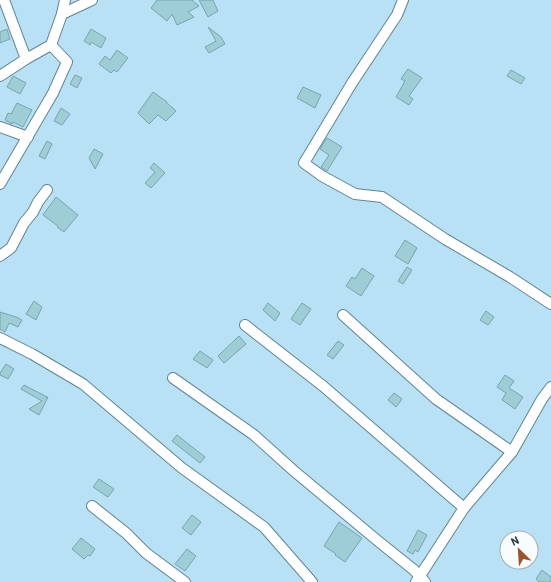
<svg xmlns="http://www.w3.org/2000/svg" width="551" height="582" viewBox="0 0 551 582" font-family="Barlow,sans-serif">
  <style>
    .building { fill: #9fcdd6; stroke: #77a4ad }
    .lines { fill: none; stroke-linecap: round; stroke-linejoin: round }
    .minor-casing { stroke: #5f8496; stroke-width: 12 }
    .minor { stroke: #fff; stroke-width: 10 }
  </style>
  <rect width="100%" height="100%" fill="#b9e1f5"/>
  <g class="building">
    <path d="M 157,0 L 192,0 L 199,6 L 188,12 L 194,17 L 177,25 L 172,14 L 167,21 L 151,8 Z"/>
    <path d="M 199,0 L 213,0 L 218,11 L 208,17 Z"/>
    <path d="M 208,27 L 221,37 L 225,44 L 209,53 L 205,47 L 216,41 Z"/>
    <path d="M 7,29 L 10,39 L 0,43 L 0,32 Z"/>
    <path d="M 91,29 L 106,38 L 101,48 L 91,42 L 90,45 L 84,41 Z"/>
    <path d="M 117,50 L 128,58 L 117,72 L 114,70 L 111,73 L 99,64 L 105,56 L 110,60 Z"/>
    <path d="M 408,69 L 422,78 L 409,96 L 413,99 L 409,105 L 396,97 L 405,81 L 401,79 Z"/>
    <path d="M 511,70 L 525,78 L 521,84 L 507,76 Z"/>
    <path d="M 75,75 L 82,78 L 77,88 L 70,84 Z"/>
    <path d="M 13,76 L 26,83 L 20,94 L 7,87 Z"/>
    <path d="M 303,87 L 321,95 L 315,108 L 297,98 Z"/>
    <path d="M 153,92 L 167,102 L 166,102 L 176,111 L 166,121 L 158,115 L 149,124 L 138,113 Z"/>
    <path d="M 17,103 L 32,110 L 23,127 L 13,122 L 12,124 L 5,120 L 8,113 L 11,114 Z"/>
    <path d="M 61,108 L 70,114 L 62,125 L 54,121 Z"/>
    <path d="M 327,138 L 342,147 L 327,171 L 321,167 L 329,155 L 320,149 Z"/>
    <path d="M 47,141 L 52,144 L 45,159 L 39,156 Z"/>
    <path d="M 94,149 L 103,154 L 95,169 L 89,158 Z"/>
    <path d="M 154,163 L 165,173 L 151,188 L 145,183 L 155,172 L 150,168 Z"/>
    <path d="M 56,197 L 78,215 L 64,232 L 57,227 L 58,226 L 43,215 Z"/>
    <path d="M 405,240 L 417,248 L 408,264 L 395,256 Z"/>
    <path d="M 407,267 L 412,270 L 403,284 L 398,281 Z"/>
    <path d="M 362,268 L 374,276 L 361,296 L 346,286 L 352,277 L 355,279 Z"/>
    <path d="M 34,301 L 42,307 L 36,320 L 26,314 Z"/>
    <path d="M 268,303 L 280,313 L 275,321 L 263,310 Z"/>
    <path d="M 302,303 L 311,309 L 300,325 L 291,319 Z"/>
    <path d="M 486,311 L 494,317 L 488,325 L 480,320 Z"/>
    <path d="M 0,312 L 16,317 L 22,320 L 18,327 L 9,323 L 5,332 L 0,329 Z"/>
    <path d="M 239,336 L 246,344 L 224,363 L 218,356 Z"/>
    <path d="M 338,341 L 344,345 L 333,359 L 327,355 Z"/>
    <path d="M 200,351 L 213,360 L 207,368 L 193,359 Z"/>
    <path d="M 6,364 L 14,369 L 8,379 L 0,375 L 0,373 Z"/>
    <path d="M 505,375 L 514,381 L 509,388 L 523,397 L 515,409 L 502,400 L 506,393 L 497,387 Z"/>
    <path d="M 24,385 L 47,397 L 46,398 L 48,397 L 39,415 L 29,409 L 42,401 L 21,389 Z"/>
    <path d="M 394,393 L 402,399 L 396,407 L 388,400 Z"/>
    <path d="M 177,435 L 205,457 L 200,463 L 172,441 Z"/>
    <path d="M 99,479 L 114,489 L 108,497 L 93,487 Z"/>
    <path d="M 192,515 L 201,522 L 191,535 L 182,528 Z"/>
    <path d="M 339,522 L 362,538 L 345,562 L 335,555 L 336,554 L 324,546 Z"/>
    <path d="M 418,530 L 427,535 L 418,552 L 415,550 L 413,554 L 407,551 Z"/>
    <path d="M 81,538 L 95,549 L 90,556 L 88,555 L 84,559 L 72,549 Z"/>
    <path d="M 187,549 L 196,556 L 185,571 L 175,564 Z"/>
    <path d="M 542,570 L 551,577 L 551,582 L 539,582 L 536,579 Z"/>
  </g>
  <g class="lines">
    <defs>
      <g id="minor">
        <path d="M 4,0 L 26,59"/>
        <path d="M 403,0 L 397,15 L 352,83 L 304,163 L 322,176 L 355,194 L 382,197 L 445,239 L 510,277 L 551,304"/>
        <path d="M 62,14 L 65,0"/>
        <path d="M 0,76 L 26,59 L 51,45 L 62,14 L 92,0"/>
        <path d="M 0,127 L 28,137"/>
        <path d="M 0,184 L 53,93 L 67,62 L 51,45"/>
        <path d="M 0,256 L 11,248 L 24,223 L 33,212 L 38,202 L 47,190"/>
        <path d="M 343,315 L 436,399 L 512,452"/>
        <path d="M 245,325 L 323,386 L 464,508"/>
        <path d="M 0,338 L 32,354 L 83,384 L 182,468 L 264,527 L 312,582"/>
        <path d="M 173,378 L 254,435 L 294,471 L 378,541 L 414,570 L 425,582"/>
        <path d="M 92,506 L 126,533 L 146,553 L 185,582"/>
        <path d="M 416,582 L 464,508 L 512,452 L 542,399 L 551,387"/>
      </g>
    </defs>
    <use href="#minor" class="minor-casing"/>
    <use href="#minor" class="minor"/>
  </g>
  <g transform="translate(519 550) rotate(335)"><circle r="19" fill="#f8fcfe" stroke="#a5aeb2"/>
  <path d="M0-3L7 15L0 10L-7 15Z" fill="#995429"/>
  <text y="-6" font-size="11" font-weight="bold" text-anchor="middle" fill="#293840">N</text>
  </g>
</svg>
